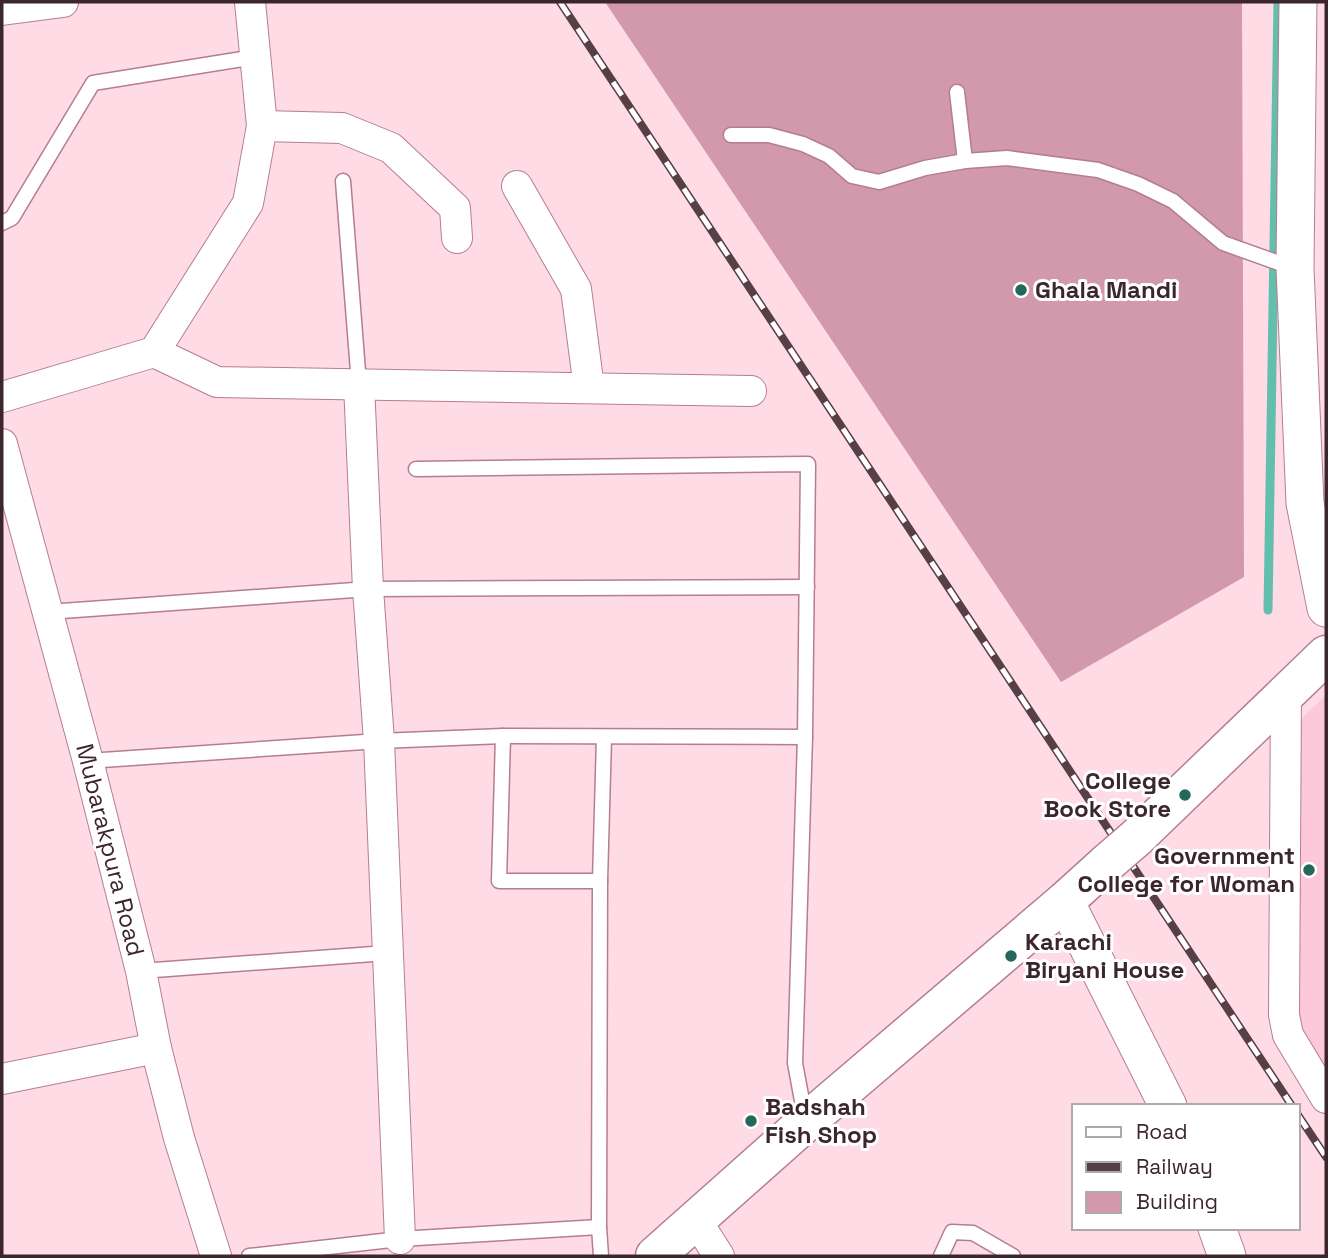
<svg xmlns="http://www.w3.org/2000/svg" width="1328" height="1258" viewBox="0 0 1328 1258" font-family="'Space Grotesk',sans-serif">
  <style>
    .built { fill: #fdc8d9 }
    .lines { fill: none; stroke-linecap: round; stroke-linejoin: round }
    .stream { stroke: #63beab; stroke-width: 9 }
    .building { fill: #d199ab }
    .service-casing { stroke: #b47e90; stroke-width: 17 }
    .minor-casing { stroke: #b47e90; stroke-width: 32 }
    .tertiary-casing { stroke: #b47e90; stroke-width: 39 }
    .secondary-casing { stroke: #b47e90; stroke-width: 41 }
    .primary-casing { stroke: #b47e90; stroke-width: 41 }
    .service { stroke: #fff; stroke-width: 14 }
    .minor { stroke: #fff; stroke-width: 30 }
    .tertiary { stroke: #fff; stroke-width: 37 }
    .secondary { stroke: #fff; stroke-width: 38 }
    .primary { stroke: #fff; stroke-width: 38 }
    .rail-casing { stroke: #573f46; stroke-width: 8 }
    .rail { stroke: #fff; stroke-width: 5; stroke-dasharray: 16; stroke-linecap: butt }
    .secondary-bridge-casing { stroke: #b47e90; stroke-width: 41; stroke-linecap: butt }
    .secondary-bridge { stroke: #fff; stroke-width: 38 }
    .poi-dot { fill: #23685b; stroke: #fff; stroke-width: 2.5 }
    .labels { text-anchor: middle; stroke-width: 6; stroke-linejoin: round; paint-order: stroke }
    .poi-label { font-size: 24px; font-weight: bold; fill: #3c262d; stroke: #fff; text-anchor: start }
    .street-label { font-size: 24px; fill: #3c262d; stroke: #fff }
  </style>
  <rect width="100%" height="100%" fill="#ffdbe6"/>
  <path class="built" d="M 1326,695 L 1326,1072 L 1289,1017 L 1296,724 Z"/>
  <g class="lines">
    <path class="stream" d="M 1268,610 L 1278,2"/>
  </g>
  <path class="building" d="M 605,2 L 1242,2 L 1244,577 L 1061,682 Z"/>
  <g class="lines">
    <defs>
      <g id="service">
        <path d="M 957,92 L 965,161"/>
        <path d="M 731,135 L 769,135 L 803,144 L 829,156 L 852,176 L 879,182 L 925,168 L 965,161 L 1007,158 L 1098,170 L 1138,184 L 1173,201 L 1223,243 L 1293,268"/>
        <path d="M 343,181 L 359,384"/>
        <path d="M 2,223 L 12,218 L 93,83 L 255,57"/>
        <path d="M 416,469 L 808,464 L 805,737 L 795,1063 L 805,1117"/>
        <path d="M 48,612 L 368,589 L 807,587"/>
        <path d="M 503,736 L 499,881 L 600,881"/>
        <path d="M 88,761 L 379,741 L 503,736 L 805,737"/>
        <path d="M 141,971 L 387,953"/>
        <path d="M 249,1256 L 400,1239 L 599,1227"/>
        <path d="M 601,1256 L 599,1227 L 600,881 L 604,737"/>
        <path d="M 941,1256 L 952,1232 L 973,1233 L 1013,1256"/>
      </g>
      <g id="minor">
        <path d="M 2,10 L 63,2"/>
        <path d="M 262,126 L 342,128 L 391,148 L 455,208 L 457,238"/>
        <path d="M 517,186 L 576,289 L 589,388"/>
        <path d="M 154,352 L 217,382 L 751,391"/>
        <path d="M 359,384 L 368,589 L 379,741 L 400,1239"/>
        <path d="M 2,397 L 154,352 L 248,203 L 262,126 L 250,2"/>
        <path d="M 2,444 L 88,761 L 141,971 L 156,1048 L 179,1138 L 216,1256"/>
        <path d="M 1286,694 L 1284,1015 L 1288,1035 L 1326,1098"/>
        <path d="M 2,1079 L 156,1048"/>
        <path d="M 696,1220 L 719,1256"/>
      </g>
      <g id="tertiary">
        <path d="M 1298,2 L 1295,268 L 1305,503 L 1326,608"/>
        <path d="M 1065,901 L 1168,1106"/>
        <path d="M 1217,1228 L 1227,1256"/>
      </g>
      <g id="secondary">
        <path d="M 1136,838 L 1326,655"/>
        <path d="M 1065,901 L 1107,863"/>
      </g>
      <path id="primary" d="M 655,1256 L 806,1122 L 1065,901"/>
    </defs>
    <use href="#service" class="service-casing"/>
    <use href="#minor" class="minor-casing"/>
    <use href="#tertiary" class="tertiary-casing"/>
    <use href="#secondary" class="secondary-casing"/>
    <use href="#primary" class="primary-casing"/>
    <use href="#service" class="service"/>
    <use href="#minor" class="minor"/>
    <use href="#tertiary" class="tertiary"/>
    <use href="#secondary" class="secondary"/>
    <use href="#primary" class="primary"/>
    <defs>
      <g id="rail">
        <path d="M 560,2 L 1292,1106"/>
        <path d="M 1298,1115 L 1326,1157"/>
      </g>
    </defs>
    <use href="#rail" class="rail-casing"/>
    <use href="#rail" class="rail"/>
    <defs>
      <path id="secondary-bridge" d="M 1107,863 L 1136,838"/>
    </defs>
    <use href="#secondary-bridge" class="secondary-bridge-casing"/>
    <use href="#secondary-bridge" class="secondary-bridge"/>
  </g>
  <g class="poi-dot">
    <circle cx="1021" cy="290" r="7"/>
    <circle cx="1185" cy="795" r="7"/>
    <circle cx="1309" cy="870" r="7"/>
    <circle cx="1011" cy="956" r="7"/>
    <circle cx="751" cy="1121" r="7"/>
  </g>
  <g class="labels">
    <g class="poi-label">
      <text x="1035" y="298">Ghala Mandi</text>
      <text x="1171" y="789" text-anchor="end">College<tspan x="1171" dy="28">Book Store</tspan></text>
      <text x="1295" y="864" text-anchor="end">Government<tspan x="1295" dy="28">College for Woman</tspan></text>
      <text x="1025" y="950">Karachi<tspan x="1025" dy="28">Biryani House</tspan></text>
      <text x="765" y="1115">Badshah<tspan x="765" dy="28">Fish Shop</tspan></text>
    </g>
    <g class="street-label">
      <text transform="translate(110 850) rotate(76)" y="8">Mubarakpura Road</text>
    </g>
  </g>
  <rect width="1328" height="1258" fill="none" stroke="#3c262d" stroke-width="7"/>
  <rect x="1072" y="1104" width="228" height="126" fill="#ffffff" stroke="#b1a8ab" stroke-width="2"/>
  <rect x="1086" y="1127" width="35" height="10" fill="#ffffff" stroke="#b1a8ab" stroke-width="2"/>
  <text x="1136" y="1139" font-size="21" fill="#3c262d">Road</text>
  <rect x="1086" y="1162" width="35" height="10" fill="#573f46" stroke="#b1a8ab" stroke-width="2"/>
  <text x="1136" y="1174" font-size="21" fill="#3c262d">Railway</text>
  <rect x="1086" y="1192" width="35" height="21" fill="#d199ab" stroke="#b1a8ab" stroke-width="2"/>
  <text x="1136" y="1209" font-size="21" fill="#3c262d">Building</text>
</svg>
